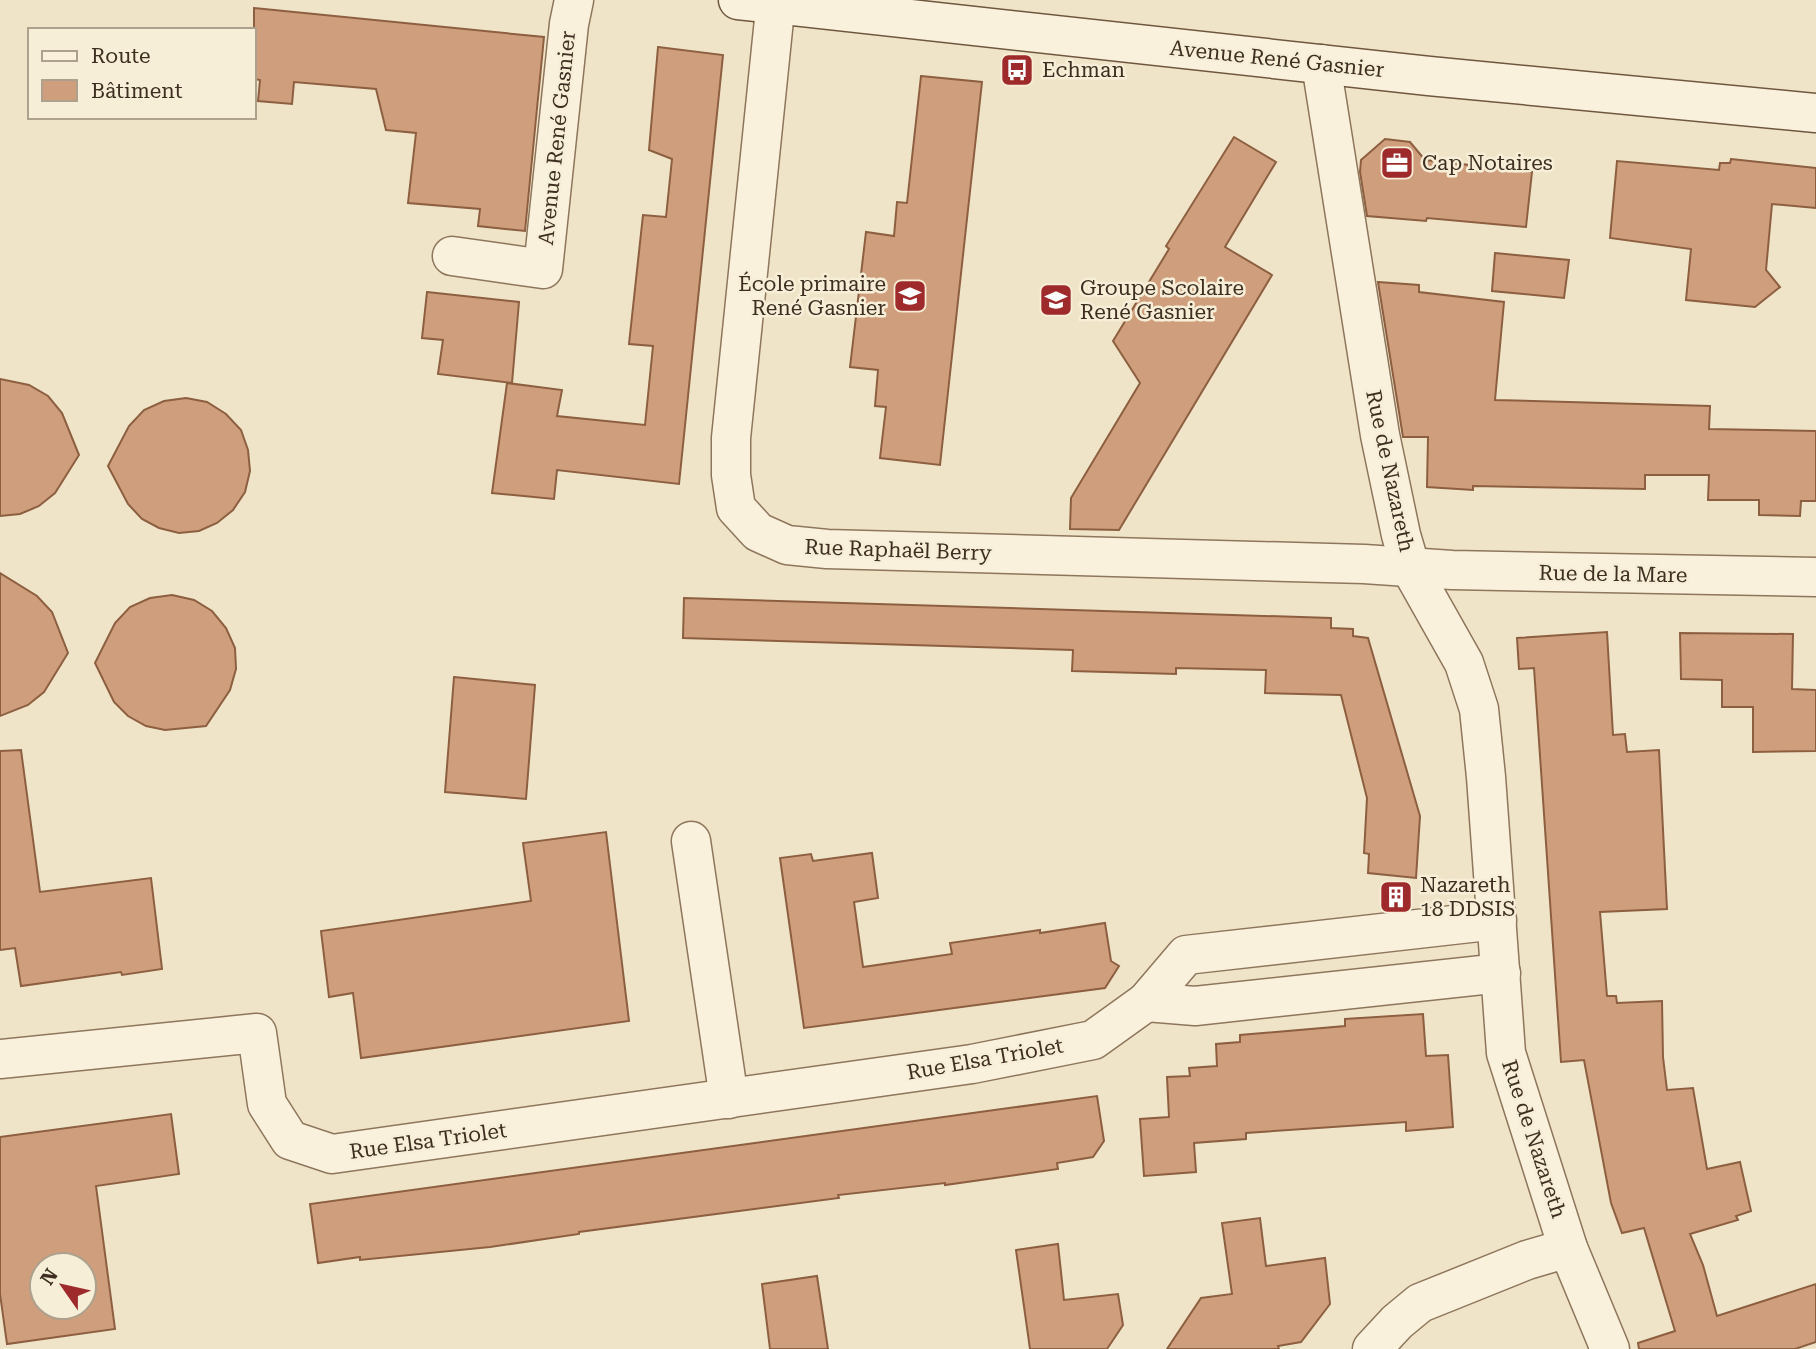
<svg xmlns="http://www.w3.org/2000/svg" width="1816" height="1349" viewBox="0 0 1816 1349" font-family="'Roboto Serif',serif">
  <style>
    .building { fill: #cf9f7d; stroke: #8d5f41; stroke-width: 2; fill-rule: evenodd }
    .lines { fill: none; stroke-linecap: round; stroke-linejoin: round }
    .minor-casing { stroke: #8d765c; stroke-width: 41 }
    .secondary-casing { stroke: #6f573f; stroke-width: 41 }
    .minor { stroke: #faf1dc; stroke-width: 38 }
    .secondary { stroke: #faf1dc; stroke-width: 38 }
    .labels { text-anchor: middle; stroke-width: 5; stroke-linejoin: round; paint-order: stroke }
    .street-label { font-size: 21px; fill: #3d2e20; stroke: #f7eed8 }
    .poi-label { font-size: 21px; fill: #3d2e20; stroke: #f7eed8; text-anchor: start }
  </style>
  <rect width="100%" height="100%" fill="#f0e4c8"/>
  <g class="building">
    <path d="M 254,8 L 544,37 L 525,231 L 478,226 L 480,209 L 408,203 L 416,133 L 386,130 L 376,89 L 294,82 L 292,104 L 258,101 L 260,80 L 254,79 Z"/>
    <path d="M 658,47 L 723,55 L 679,484 L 557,470 L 554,499 L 492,493 L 507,383 L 562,390 L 557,416 L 645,425 L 653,346 L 629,344 L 643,215 L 666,217 L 672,159 L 649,150 Z"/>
    <path d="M 921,76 L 982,82 L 940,465 L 880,458 L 886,407 L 875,406 L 878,370 L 850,367 L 866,232 L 894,236 L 897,202 L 907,203 Z"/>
    <path d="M 1234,137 L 1276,162 L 1225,247 L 1272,275 L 1119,530 L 1070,529 L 1071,498 L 1140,383 L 1113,341 L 1169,249 L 1166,246 Z"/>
    <path d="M 1385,139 L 1410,142 L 1425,160 L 1532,172 L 1526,227 L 1427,218 L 1426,221 L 1367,216 L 1360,172 L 1361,160 Z"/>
    <path d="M 1731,159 L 1816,168 L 1816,208 L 1772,204 L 1766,270 L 1780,287 L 1755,307 L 1686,300 L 1691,249 L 1610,238 L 1617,161 L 1719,170 L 1720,163 L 1730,163 Z"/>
    <path d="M 1495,253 L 1569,260 L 1564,298 L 1492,291 Z"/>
    <path d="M 1378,282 L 1419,285 L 1419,292 L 1504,302 L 1495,400 L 1710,406 L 1709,429 L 1816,431 L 1816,501 L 1801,501 L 1800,516 L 1759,515 L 1759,500 L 1708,500 L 1709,475 L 1645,475 L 1645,489 L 1473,486 L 1473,490 L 1427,487 L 1428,437 L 1403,437 Z"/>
    <path d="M 427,292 L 519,302 L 512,383 L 438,374 L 443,340 L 422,338 Z"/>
    <path d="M 0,379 L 29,385 L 48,396 L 62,413 L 79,455 L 55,493 L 39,506 L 20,514 L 0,516 Z"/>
    <path d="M 186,398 L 207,402 L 226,414 L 241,430 L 248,450 L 250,471 L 245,492 L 233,510 L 217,523 L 199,531 L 179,533 L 159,528 L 142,519 L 128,504 L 108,466 L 129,426 L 144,410 L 164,401 Z"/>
    <path d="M 0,573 L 37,596 L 52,612 L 68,653 L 44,692 L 28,705 L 0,716 Z"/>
    <path d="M 172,595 L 194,600 L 212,611 L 226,628 L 235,648 L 236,669 L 230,690 L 206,726 L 165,730 L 146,726 L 128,716 L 114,702 L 95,663 L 115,623 L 130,607 L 150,598 Z"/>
    <path d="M 684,598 L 1331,618 L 1331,628 L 1353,629 L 1353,636 L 1368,638 L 1420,816 L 1416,878 L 1368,873 L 1369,854 L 1364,853 L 1367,798 L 1341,695 L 1265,693 L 1266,670 L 1176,668 L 1176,674 L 1072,671 L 1073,650 L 683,638 Z"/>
    <path d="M 1607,632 L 1613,735 L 1625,734 L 1627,752 L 1659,750 L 1667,909 L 1600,912 L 1607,996 L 1616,996 L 1617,1003 L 1662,1001 L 1663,1057 L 1667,1090 L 1693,1088 L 1707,1169 L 1740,1162 L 1751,1211 L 1736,1216 L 1738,1220 L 1690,1234 L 1703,1265 L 1717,1316 L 1816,1284 L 1816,1342 L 1795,1349 L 1639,1349 L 1638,1343 L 1675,1331 L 1644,1228 L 1622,1233 L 1611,1203 L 1584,1060 L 1561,1062 L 1534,668 L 1519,669 L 1517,638 Z"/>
    <path d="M 1680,633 L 1793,634 L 1792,689 L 1816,690 L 1816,751 L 1753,752 L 1753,707 L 1722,707 L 1722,680 L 1681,679 Z"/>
    <path d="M 454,677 L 535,685 L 526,799 L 445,792 Z"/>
    <path d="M 21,750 L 40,892 L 151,878 L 162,969 L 122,975 L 121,972 L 21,986 L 15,948 L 0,950 L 0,751 Z"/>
    <path d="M 606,832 L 629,1021 L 361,1058 L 353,993 L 329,997 L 321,931 L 531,901 L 523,843 Z"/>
    <path d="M 872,853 L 878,898 L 854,902 L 863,967 L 952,954 L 950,943 L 1040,930 L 1040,933 L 1105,923 L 1111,961 L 1119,966 L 1105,988 L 804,1028 L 780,858 L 811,854 L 813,861 Z"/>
    <path d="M 1423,1014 L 1426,1056 L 1448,1055 L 1453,1127 L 1406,1131 L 1406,1122 L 1246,1133 L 1246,1139 L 1194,1143 L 1196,1172 L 1144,1176 L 1140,1119 L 1169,1117 L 1167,1077 L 1190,1076 L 1189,1068 L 1217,1066 L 1216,1044 L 1240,1042 L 1240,1035 L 1345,1026 L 1345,1019 Z"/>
    <path d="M 1097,1096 L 1104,1141 L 1093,1157 L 1057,1163 L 1058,1169 L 945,1185 L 945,1183 L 838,1195 L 839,1198 L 579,1232 L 579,1234 L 490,1247 L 360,1260 L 360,1257 L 318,1263 L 310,1204 Z"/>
    <path d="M 171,1114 L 179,1174 L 96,1186 L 115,1329 L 7,1344 L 0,1294 L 0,1137 ZM 42,1265 L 84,1265 L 84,1307 L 42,1307 Z"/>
    <path d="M 1260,1218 L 1266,1266 L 1325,1258 L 1330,1304 L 1301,1342 L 1278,1346 L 1279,1349 L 1167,1349 L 1201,1298 L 1232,1294 L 1222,1223 Z"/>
    <path d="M 1058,1244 L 1064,1300 L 1118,1294 L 1123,1325 L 1107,1349 L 1030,1349 L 1016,1250 Z"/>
    <path d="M 817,1276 L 828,1349 L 770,1349 L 762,1284 Z"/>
  </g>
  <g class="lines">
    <defs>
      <g id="minor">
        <path d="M 776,0 L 731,438 L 731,475 L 736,508 L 758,532 L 787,545 L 827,549 L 1364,564 L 1452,570 L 1816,577"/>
        <path d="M 1321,64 L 1380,435 L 1401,535 L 1411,569 L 1464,663 L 1479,709 L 1486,777 L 1506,1053 L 1568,1248 L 1610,1349"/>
        <path d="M 452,256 L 543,269 L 569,24 L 574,0"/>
        <path d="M 691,841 L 729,1099"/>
        <path d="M 1146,1002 L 1195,1006 L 1501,973"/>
        <path d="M 0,1059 L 257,1033 L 267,1104 L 290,1140 L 332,1154 L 972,1064 L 1093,1040 L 1146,1002 L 1186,955 L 1497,920"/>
        <path d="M 1372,1349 L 1397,1322 L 1420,1303 L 1527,1260 L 1568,1248"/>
      </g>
      <path id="secondary" d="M 738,0 L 1429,76 L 1816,113"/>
    </defs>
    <use href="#minor" class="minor-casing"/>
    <use href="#secondary" class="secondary-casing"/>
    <use href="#minor" class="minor"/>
    <use href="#secondary" class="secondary"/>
  </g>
  <defs>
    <symbol id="bus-square" viewBox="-11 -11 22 22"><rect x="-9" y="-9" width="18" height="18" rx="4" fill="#9e2a2b" stroke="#f7eed8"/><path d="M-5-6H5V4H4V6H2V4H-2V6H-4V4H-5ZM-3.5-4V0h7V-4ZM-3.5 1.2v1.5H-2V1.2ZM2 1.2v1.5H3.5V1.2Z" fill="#fff"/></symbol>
    <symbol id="office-square" viewBox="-11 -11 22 22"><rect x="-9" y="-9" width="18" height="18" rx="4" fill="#9e2a2b" stroke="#f7eed8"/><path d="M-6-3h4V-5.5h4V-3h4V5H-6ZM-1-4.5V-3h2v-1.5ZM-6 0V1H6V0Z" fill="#fff"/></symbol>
    <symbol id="school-square" viewBox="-11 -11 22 22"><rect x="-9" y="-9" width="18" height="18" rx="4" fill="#9e2a2b" stroke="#f7eed8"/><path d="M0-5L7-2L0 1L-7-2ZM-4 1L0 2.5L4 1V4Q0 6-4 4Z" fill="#fff"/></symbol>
    <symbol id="building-square" viewBox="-11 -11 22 22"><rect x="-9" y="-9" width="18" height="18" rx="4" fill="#9e2a2b" stroke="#f7eed8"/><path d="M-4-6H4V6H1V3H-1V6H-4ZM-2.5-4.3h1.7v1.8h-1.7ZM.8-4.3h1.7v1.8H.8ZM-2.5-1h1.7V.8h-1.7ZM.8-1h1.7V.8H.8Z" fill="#fff"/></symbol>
  </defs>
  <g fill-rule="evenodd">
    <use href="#bus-square" x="998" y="51" width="38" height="38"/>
    <use href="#office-square" x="1378" y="144" width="38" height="38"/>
    <use href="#school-square" x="891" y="277" width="38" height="38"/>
    <use href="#school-square" x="1037" y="281" width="38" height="38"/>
    <use href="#building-square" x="1377" y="878" width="38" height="38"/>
  </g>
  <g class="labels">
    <g class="street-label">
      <text transform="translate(1277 59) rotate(6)" y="7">Avenue René Gasnier</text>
      <text transform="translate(557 138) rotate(-84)" y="7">Avenue René Gasnier</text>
      <text transform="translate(1390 471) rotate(78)" y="7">Rue de Nazareth</text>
      <text transform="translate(898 550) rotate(2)" y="7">Rue Raphaël Berry</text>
      <text transform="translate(1613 574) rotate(1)" y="7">Rue de la Mare</text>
      <text transform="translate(985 1059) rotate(-10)" y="7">Rue Elsa Triolet</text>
      <text transform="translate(1534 1139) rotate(72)" y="7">Rue de Nazareth</text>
      <text transform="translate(428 1141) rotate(-8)" y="7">Rue Elsa Triolet</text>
    </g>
    <g class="poi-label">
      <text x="1042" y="77">Echman</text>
      <text x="1422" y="170">Cap Notaires</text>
      <text x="886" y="291" text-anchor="end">École primaire<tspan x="886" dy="24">René Gasnier</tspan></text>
      <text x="1080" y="295">Groupe Scolaire<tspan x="1080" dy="24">René Gasnier</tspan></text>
      <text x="1420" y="892">Nazareth<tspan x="1420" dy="24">18 DDSIS</tspan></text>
    </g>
  </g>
  <rect x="28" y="28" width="228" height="91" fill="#f7eed8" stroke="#ada18e" stroke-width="2"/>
  <rect x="42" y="51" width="35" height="10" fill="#faf1dc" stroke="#ada18e" stroke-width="2"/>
  <text x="91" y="63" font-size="21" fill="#3d2e20">Route</text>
  <rect x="42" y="80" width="35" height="21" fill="#cf9f7d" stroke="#ada18e" stroke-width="2"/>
  <text x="91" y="98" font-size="21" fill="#3d2e20">Bâtiment</text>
  <g transform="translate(63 1286) rotate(304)"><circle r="33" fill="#f7eed8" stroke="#ada18e" stroke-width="2"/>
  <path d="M0-5L12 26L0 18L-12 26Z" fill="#9e2a2b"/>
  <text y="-10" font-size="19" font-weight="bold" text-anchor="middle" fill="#3d2e20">N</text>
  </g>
</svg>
